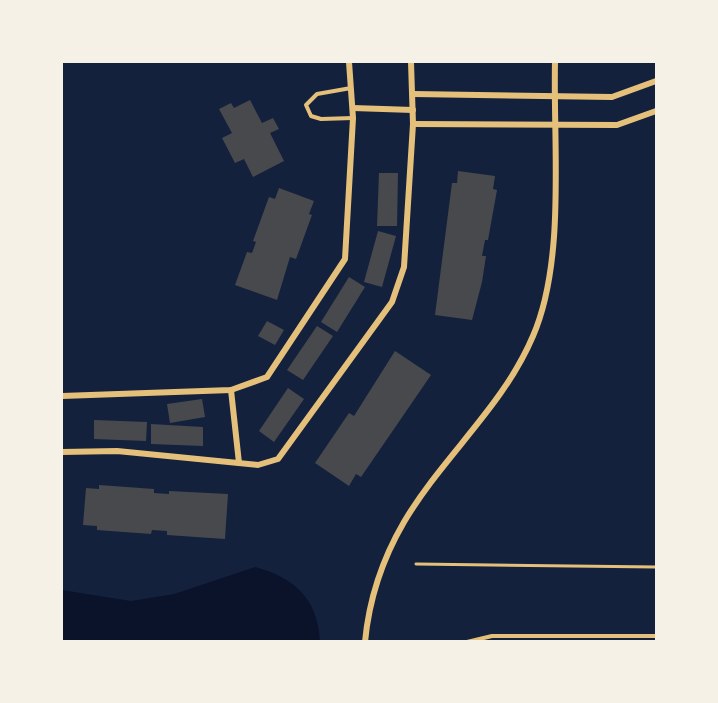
<svg xmlns="http://www.w3.org/2000/svg" width="718" height="703" viewBox="0 0 718 703" font-family="Cabin,sans-serif">
  <style>
    .water { fill: #0b132b }
    .building { fill: #48494c }
    .lines { fill: none; stroke-linecap: round; stroke-linejoin: round }
    .path { stroke: #e5c07b; stroke-width: 3 }
    .service { stroke: #e5c07b; stroke-width: 4 }
    .minor { stroke: #e5c07b; stroke-width: 6 }
  </style>
  <rect width="100%" height="100%" fill="#14213d"/>
  <path class="water" d="M 255,567 C 294,577 318,599 320,641 L 62,641 L 62,590 L 131,601 L 174,594 Z"/>
  <g class="building">
    <path d="M 250,100 L 262,123 L 273,118 L 279,129 L 270,133 L 284,161 L 253,177 L 244,159 L 235,163 L 222,138 L 232,133 L 219,109 L 231,103 L 234,108 Z"/>
    <path d="M 458,171 L 495,176 L 493,189 L 497,190 L 488,240 L 485,240 L 482,256 L 486,256 L 482,282 L 472,320 L 435,315 L 452,183 L 457,183 Z"/>
    <path d="M 379,173 L 398,173 L 397,226 L 377,226 Z"/>
    <path d="M 279,188 L 314,201 L 309,214 L 312,215 L 296,259 L 290,257 L 277,300 L 235,285 L 247,252 L 252,253 L 256,242 L 253,241 L 269,197 L 275,199 Z"/>
    <path d="M 378,231 L 396,236 L 382,287 L 364,282 Z"/>
    <path d="M 349,277 L 365,287 L 337,332 L 321,322 Z"/>
    <path d="M 267,321 L 284,330 L 275,345 L 258,336 Z"/>
    <path d="M 317,326 L 333,336 L 303,380 L 287,370 Z"/>
    <path d="M 395,351 L 431,375 L 361,477 L 356,474 L 349,486 L 315,463 L 349,413 L 354,416 Z"/>
    <path d="M 288,388 L 304,399 L 274,442 L 259,431 Z"/>
    <path d="M 202,399 L 205,417 L 170,423 L 167,404 Z"/>
    <path d="M 94,420 L 147,422 L 146,441 L 94,439 Z"/>
    <path d="M 151,424 L 203,427 L 203,446 L 151,444 Z"/>
    <path d="M 99,485 L 154,489 L 154,493 L 169,494 L 169,491 L 228,494 L 225,539 L 167,535 L 167,531 L 152,530 L 151,534 L 97,530 L 97,526 L 83,525 L 86,488 L 99,489 Z"/>
  </g>
  <g class="lines">
    <path class="path" d="M 416,564 L 656,567"/>
    <g class="service">
      <path d="M 351,88 L 317,94 L 306,105 L 311,116 L 321,119 L 353,118"/>
      <path d="M 467,642 L 492,636 L 656,636"/>
    </g>
    <g class="minor">
      <path d="M 413,94 L 612,97 L 656,81"/>
      <path d="M 353,108 L 413,110"/>
      <path d="M 413,124 L 617,125 L 656,111"/>
      <path d="M 231,390 L 239,463"/>
      <path d="M 62,396 L 231,390 L 267,377 L 345,259 L 353,118 L 349,62"/>
      <path d="M 62,452 L 117,451 L 258,465 L 278,459 L 392,302 L 404,267 L 413,124 L 411,62"/>
      <path d="M 365,642 C 369,599 383,558 404,522 C 443,456 503,407 533,336 C 566,260 553,144 555,62"/>
    </g>
  </g>
  <rect width="718" height="703" fill="none" stroke="#f6f1e7" stroke-width="126"/>
</svg>
